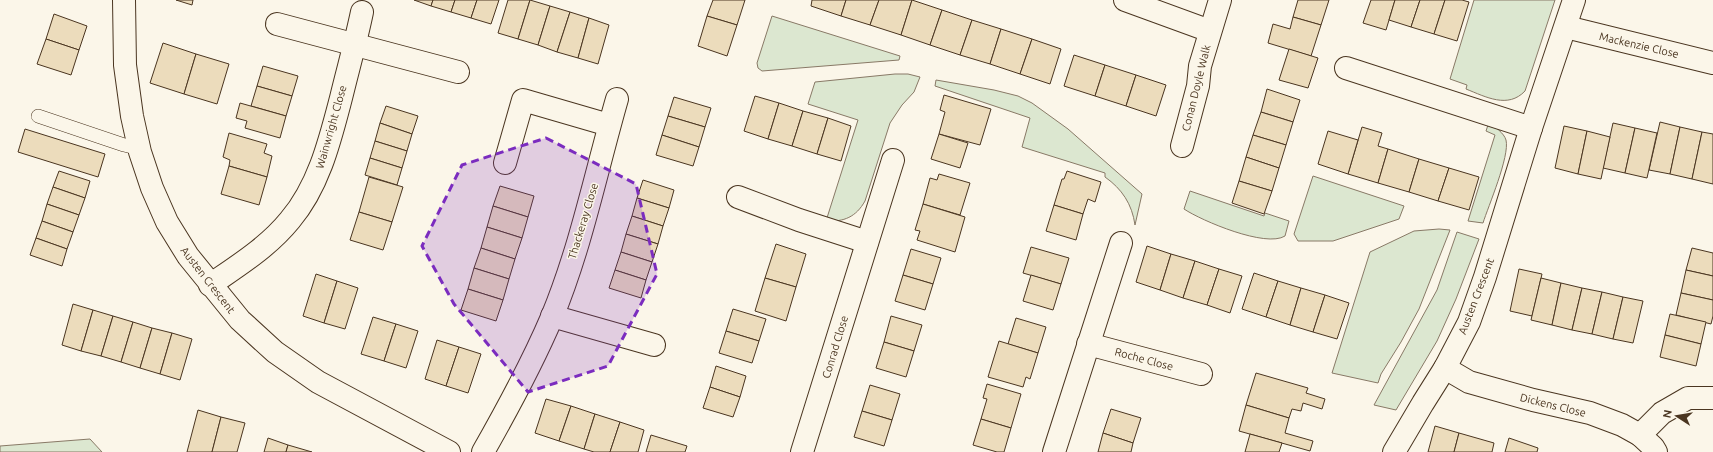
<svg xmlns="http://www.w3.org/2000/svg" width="1713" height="452" viewBox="0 0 1713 452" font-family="Ubuntu,sans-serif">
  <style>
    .green { fill: #dce7d0; stroke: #887966 }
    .building { fill: #ecdcbc; stroke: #4a3520 }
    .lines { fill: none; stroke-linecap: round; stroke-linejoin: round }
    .lane-casing { stroke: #4a3520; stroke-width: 14 }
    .street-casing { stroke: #4a3520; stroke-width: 24 }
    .lane { stroke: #fbf6e9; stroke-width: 13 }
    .street { stroke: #fbf6e9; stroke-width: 22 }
    .marked { fill: #7b2cbf; fill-opacity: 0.2; stroke: #7b2cbf; stroke-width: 3; stroke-dasharray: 8 5; stroke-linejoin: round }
    .labels { text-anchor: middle; stroke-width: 3; stroke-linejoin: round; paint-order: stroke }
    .street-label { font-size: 11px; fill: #4a3520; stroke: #fbf6e9 }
  </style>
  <rect width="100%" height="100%" fill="#fbf6e9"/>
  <g class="green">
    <path d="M 1474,0 L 1555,0 L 1525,91 C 1508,109 1486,97 1466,89 L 1467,85 L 1450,79 Z"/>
    <path d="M 772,16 L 900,56 L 899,60 L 762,71 L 758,68 L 757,63 Z"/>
    <path d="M 895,74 L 908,74 L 920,77 L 914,92 L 902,105 L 890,123 L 865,201 C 856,217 844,222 826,221 L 858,120 L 808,104 L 815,82 Z"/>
    <path d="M 936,80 L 994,90 L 1018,96 L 1032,103 L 1068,129 L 1142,194 L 1135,225 C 1132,204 1122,189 1105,177 L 1105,173 L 1022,147 L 1030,118 L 935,86 Z"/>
    <path d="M 1489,122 C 1495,127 1504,133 1506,140 C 1510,156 1488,207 1483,223 L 1468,221 L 1495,135 L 1486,131 Z"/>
    <path d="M 1313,176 L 1404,206 L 1399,219 L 1333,241 L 1298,241 L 1294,234 Z"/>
    <path d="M 1190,191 L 1264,216 L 1265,213 L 1289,221 L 1285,236 C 1266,248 1202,221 1184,209 Z"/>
    <path d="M 1439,229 L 1450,230 L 1419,309 L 1401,342 L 1381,374 L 1378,383 L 1332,373 L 1370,252 L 1414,231 Z"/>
    <path d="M 1457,232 L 1479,239 L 1456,299 L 1437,341 L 1396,410 L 1374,405 L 1437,290 Z"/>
    <path d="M 90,439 L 102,452 L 0,452 L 0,446 Z"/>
  </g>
  <g class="building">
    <path d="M 176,0 L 193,0 L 192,5 Z"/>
    <path d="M 414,0 L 433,0 L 431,6 Z"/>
    <path d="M 433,0 L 455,0 L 451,12 L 431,6 Z"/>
    <path d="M 455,0 L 477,0 L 471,18 L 451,12 Z"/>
    <path d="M 477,0 L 499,0 L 491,24 L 471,18 Z"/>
    <path d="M 508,0 L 530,0 L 518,39 L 498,33 Z"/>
    <path d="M 530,0 L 550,6 L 538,45 L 518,39 Z"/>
    <path d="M 713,0 L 745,0 L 737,25 L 707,16 Z"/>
    <path d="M 812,0 L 846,0 L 841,16 L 811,6 Z"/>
    <path d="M 846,0 L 879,0 L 870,25 L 841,16 Z"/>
    <path d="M 879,0 L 912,0 L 901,35 L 870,25 Z"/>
    <path d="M 912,0 L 942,10 L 930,45 L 901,35 Z"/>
    <path d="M 1298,0 L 1329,0 L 1321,25 L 1293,17 Z"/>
    <path d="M 1371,0 L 1395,0 L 1386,30 L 1363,23 Z"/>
    <path d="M 1395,0 L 1420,0 L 1411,27 L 1389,20 Z"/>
    <path d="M 1420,0 L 1445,0 L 1434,34 L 1411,27 Z"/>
    <path d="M 1445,0 L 1462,0 L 1469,2 L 1457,41 L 1434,34 Z"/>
    <path d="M 550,6 L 570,12 L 557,52 L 538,45 Z"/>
    <path d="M 942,10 L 972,20 L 960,55 L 930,45 Z"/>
    <path d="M 570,12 L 589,18 L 578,58 L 557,52 Z"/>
    <path d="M 54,14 L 87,26 L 79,50 L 46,39 Z"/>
    <path d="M 707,16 L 737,25 L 727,56 L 698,46 Z"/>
    <path d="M 1293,17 L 1321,25 L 1311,56 L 1268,43 L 1273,24 L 1290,29 Z"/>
    <path d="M 589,18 L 609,25 L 598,64 L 578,58 Z"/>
    <path d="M 972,20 L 1001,29 L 990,64 L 960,55 Z"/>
    <path d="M 1001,29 L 1032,39 L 1020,74 L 990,64 Z"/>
    <path d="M 46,39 L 79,50 L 71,75 L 37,64 Z"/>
    <path d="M 1032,39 L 1061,49 L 1050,84 L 1020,74 Z"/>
    <path d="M 163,43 L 196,54 L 184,94 L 150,83 Z"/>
    <path d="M 1289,49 L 1318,58 L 1308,88 L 1279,80 Z"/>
    <path d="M 196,54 L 229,64 L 217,104 L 184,94 Z"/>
    <path d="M 1074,55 L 1105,65 L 1095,96 L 1064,86 Z"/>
    <path d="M 1105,65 L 1136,75 L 1126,106 L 1095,96 Z"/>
    <path d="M 263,66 L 298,76 L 292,96 L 257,86 Z"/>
    <path d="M 1136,75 L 1166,85 L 1156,116 L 1126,106 Z"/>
    <path d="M 257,86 L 292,96 L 286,116 L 251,106 Z"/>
    <path d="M 1267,89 L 1300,100 L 1293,122 L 1261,112 Z"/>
    <path d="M 944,95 L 991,109 L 980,145 L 939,134 L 945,112 L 940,110 Z"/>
    <path d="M 755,96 L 779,103 L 768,139 L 744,131 Z"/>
    <path d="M 674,97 L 711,108 L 705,127 L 668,116 Z"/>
    <path d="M 240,103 L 286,116 L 280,138 L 245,128 L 247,121 L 236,118 Z"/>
    <path d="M 779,103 L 803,111 L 792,146 L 768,139 Z"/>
    <path d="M 386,106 L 418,116 L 412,134 L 380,123 Z"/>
    <path d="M 803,111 L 828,118 L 817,154 L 792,146 Z"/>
    <path d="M 1261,112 L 1293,122 L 1286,145 L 1253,135 Z"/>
    <path d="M 668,116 L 705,127 L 699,147 L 662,135 Z"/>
    <path d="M 828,118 L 851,126 L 841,161 L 817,154 Z"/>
    <path d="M 1660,122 L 1680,127 L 1670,174 L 1649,170 Z"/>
    <path d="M 380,123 L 412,134 L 407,151 L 375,141 Z"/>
    <path d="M 1613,123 L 1635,128 L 1625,173 L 1603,168 Z"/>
    <path d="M 1564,126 L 1587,131 L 1578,174 L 1555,168 Z"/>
    <path d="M 1362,127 L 1382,133 L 1378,146 L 1388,149 L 1378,183 L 1348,174 Z"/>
    <path d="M 1680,127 L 1702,132 L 1692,179 L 1670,174 Z"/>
    <path d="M 1635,128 L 1657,133 L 1647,178 L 1625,173 Z"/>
    <path d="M 25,129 L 105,154 L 98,177 L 18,152 Z"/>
    <path d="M 1328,131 L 1358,140 L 1348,174 L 1318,164 Z"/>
    <path d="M 1587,131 L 1610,137 L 1601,179 L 1578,174 Z"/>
    <path d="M 1702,132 L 1713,134 L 1713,184 L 1692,179 Z"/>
    <path d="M 229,133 L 267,144 L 264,153 L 272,156 L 267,177 L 229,166 L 230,160 L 223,157 Z"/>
    <path d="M 939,134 L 968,143 L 960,168 L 931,159 Z"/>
    <path d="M 662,135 L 699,147 L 693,166 L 656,155 Z"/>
    <path d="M 1253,135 L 1286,145 L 1279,168 L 1246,157 Z"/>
    <path d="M 375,141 L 407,151 L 402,168 L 370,158 Z"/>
    <path d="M 1388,149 L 1419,159 L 1409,192 L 1378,183 Z"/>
    <path d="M 1246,157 L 1279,168 L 1272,191 L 1239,181 Z"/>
    <path d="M 370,158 L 402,168 L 397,185 L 365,175 Z"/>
    <path d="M 1419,159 L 1449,168 L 1438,201 L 1409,192 Z"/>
    <path d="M 229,166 L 267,177 L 259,205 L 221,194 Z"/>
    <path d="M 1449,168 L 1479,177 L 1469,210 L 1438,201 Z"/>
    <path d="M 59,171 L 90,181 L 85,198 L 53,187 Z"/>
    <path d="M 1067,171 L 1101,182 L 1095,202 L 1088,199 L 1083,214 L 1054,205 L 1062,179 L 1064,179 Z"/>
    <path d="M 939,174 L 970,183 L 960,215 L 923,204 L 930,178 L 937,180 Z"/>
    <path d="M 369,177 L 403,187 L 392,222 L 359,212 Z"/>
    <path d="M 643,180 L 674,190 L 669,208 L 637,198 Z"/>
    <path d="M 1239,181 L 1272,191 L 1264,214 L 1232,203 Z"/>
    <path d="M 500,186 L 534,196 L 528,217 L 493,206 Z"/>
    <path d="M 53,187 L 85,198 L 79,215 L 47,204 Z"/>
    <path d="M 637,198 L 669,208 L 663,226 L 632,216 Z"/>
    <path d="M 47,204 L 79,215 L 73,232 L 42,221 Z"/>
    <path d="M 923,204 L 965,217 L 955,252 L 917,240 L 920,231 L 915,230 Z"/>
    <path d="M 1054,205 L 1083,214 L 1076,240 L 1046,231 Z"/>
    <path d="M 493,206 L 528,217 L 522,238 L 487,227 Z"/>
    <path d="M 359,212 L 392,222 L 383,250 L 350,240 Z"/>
    <path d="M 632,216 L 663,226 L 658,244 L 626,234 Z"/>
    <path d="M 42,221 L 73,232 L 67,249 L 36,238 Z"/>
    <path d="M 487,227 L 522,238 L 515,259 L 481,248 Z"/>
    <path d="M 626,234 L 658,244 L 652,262 L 621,252 Z"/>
    <path d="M 36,238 L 67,249 L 62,266 L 30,255 Z"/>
    <path d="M 776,244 L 806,254 L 796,287 L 765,278 Z"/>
    <path d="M 1147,246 L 1171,254 L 1160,290 L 1136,282 Z"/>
    <path d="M 1031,247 L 1069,258 L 1061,284 L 1023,273 Z"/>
    <path d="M 481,248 L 515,259 L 509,279 L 474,268 Z"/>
    <path d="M 1692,248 L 1713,253 L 1713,276 L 1686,270 Z"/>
    <path d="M 911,249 L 941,258 L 933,284 L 903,275 Z"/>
    <path d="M 621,252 L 652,262 L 646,280 L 615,270 Z"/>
    <path d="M 1171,254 L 1195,261 L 1183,298 L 1160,290 Z"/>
    <path d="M 1195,261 L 1219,269 L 1207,305 L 1183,298 Z"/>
    <path d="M 474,268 L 509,279 L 503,300 L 468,289 Z"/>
    <path d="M 1219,269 L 1242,276 L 1230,313 L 1207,305 Z"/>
    <path d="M 1519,269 L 1542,274 L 1532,316 L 1510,311 Z"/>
    <path d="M 615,270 L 646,280 L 641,298 L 609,288 Z"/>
    <path d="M 1686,270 L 1713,276 L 1713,300 L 1681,293 Z"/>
    <path d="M 1254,273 L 1278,281 L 1266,317 L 1242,309 Z"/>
    <path d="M 316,274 L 337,281 L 324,323 L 303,316 Z"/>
    <path d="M 903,275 L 933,284 L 925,310 L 895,301 Z"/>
    <path d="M 1031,275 L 1061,284 L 1053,310 L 1023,301 Z"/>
    <path d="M 765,278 L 796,287 L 786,321 L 755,311 Z"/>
    <path d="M 1541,278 L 1561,283 L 1552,325 L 1531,320 Z"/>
    <path d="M 337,281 L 358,288 L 345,329 L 324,323 Z"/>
    <path d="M 1278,281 L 1301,288 L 1290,325 L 1266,317 Z"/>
    <path d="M 1561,283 L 1582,288 L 1572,330 L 1552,325 Z"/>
    <path d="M 1301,288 L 1325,295 L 1313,332 L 1290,325 Z"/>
    <path d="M 1582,288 L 1602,292 L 1592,334 L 1572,330 Z"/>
    <path d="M 468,289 L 503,300 L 496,321 L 461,310 Z"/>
    <path d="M 1602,292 L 1623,297 L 1613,339 L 1592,334 Z"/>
    <path d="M 1681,293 L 1713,300 L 1713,316 L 1711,324 L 1676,315 Z"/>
    <path d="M 1325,295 L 1349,303 L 1337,339 L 1313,332 Z"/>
    <path d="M 1623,297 L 1643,301 L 1633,343 L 1613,339 Z"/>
    <path d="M 73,304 L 93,310 L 81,351 L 62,345 Z"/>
    <path d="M 733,309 L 766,319 L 759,341 L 726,331 Z"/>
    <path d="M 93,310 L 113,316 L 101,356 L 81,351 Z"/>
    <path d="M 1670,314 L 1706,322 L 1701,344 L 1665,335 Z"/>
    <path d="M 113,316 L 133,322 L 121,362 L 101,356 Z"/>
    <path d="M 891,316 L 922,325 L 914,351 L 884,342 Z"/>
    <path d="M 373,317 L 396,324 L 384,361 L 361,354 Z"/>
    <path d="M 1016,318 L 1046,327 L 1038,353 L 1008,344 Z"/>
    <path d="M 133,322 L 152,328 L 140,368 L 121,362 Z"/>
    <path d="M 396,324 L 418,331 L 406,368 L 384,361 Z"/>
    <path d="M 152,328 L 172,333 L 160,374 L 140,368 Z"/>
    <path d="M 726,331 L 759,341 L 752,363 L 719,353 Z"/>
    <path d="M 172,333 L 192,339 L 180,380 L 160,374 Z"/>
    <path d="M 1665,335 L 1701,344 L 1696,366 L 1660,357 Z"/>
    <path d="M 437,340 L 459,347 L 446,386 L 425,379 Z"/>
    <path d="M 999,341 L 1038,353 L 1030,379 L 1026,377 L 1023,387 L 988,377 Z"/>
    <path d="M 884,342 L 914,351 L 906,377 L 876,368 Z"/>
    <path d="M 459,347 L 481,354 L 468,393 L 446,386 Z"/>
    <path d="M 716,366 L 746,376 L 740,397 L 710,387 Z"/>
    <path d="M 1256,373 L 1308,388 L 1306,393 L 1325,399 L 1322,409 L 1303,403 L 1301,411 L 1292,409 L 1289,418 L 1246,405 Z"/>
    <path d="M 987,384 L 1021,394 L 1011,428 L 981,419 L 987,399 L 983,398 Z"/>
    <path d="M 870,385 L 900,394 L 892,420 L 862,411 Z"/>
    <path d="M 710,387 L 740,397 L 733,417 L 703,408 Z"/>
    <path d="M 546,399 L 571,406 L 559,441 L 535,433 Z"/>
    <path d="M 1246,405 L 1289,418 L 1285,433 L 1313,441 L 1310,451 L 1239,431 Z"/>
    <path d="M 571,406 L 595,414 L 584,449 L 559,441 Z"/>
    <path d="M 1111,409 L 1141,418 L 1133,443 L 1103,433 Z"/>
    <path d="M 198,410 L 221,417 L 212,452 L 187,452 Z"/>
    <path d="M 862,411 L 892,420 L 884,446 L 854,437 Z"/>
    <path d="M 595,414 L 620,422 L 610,452 L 594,452 L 584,449 Z"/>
    <path d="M 221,417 L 245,423 L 237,452 L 212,452 Z"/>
    <path d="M 981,419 L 1011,428 L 1004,452 L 997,452 L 973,445 Z"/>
    <path d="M 620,422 L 644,430 L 638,452 L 610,452 Z"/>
    <path d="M 1435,426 L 1459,433 L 1454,452 L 1428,452 Z"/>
    <path d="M 1103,433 L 1133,443 L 1131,452 L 1098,452 Z"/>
    <path d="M 1459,433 L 1494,443 L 1492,452 L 1454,452 Z"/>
    <path d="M 1250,434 L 1282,443 L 1279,452 L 1245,452 Z"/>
    <path d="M 651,435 L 687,446 L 685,452 L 646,452 Z"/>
    <path d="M 268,438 L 288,445 L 286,452 L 264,452 Z"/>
    <path d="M 1509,438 L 1538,448 L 1537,452 L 1505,452 Z"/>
    <path d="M 288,445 L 312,452 L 286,452 Z"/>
  </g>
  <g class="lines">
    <defs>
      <path id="lane" d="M 38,116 L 124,145 L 140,149"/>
      <g id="street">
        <path d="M 124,0 L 125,65 L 132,116 L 140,152 L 152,188 L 167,222 L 188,256 L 240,320 L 275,352 L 318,382 L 449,452"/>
        <path d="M 1125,0 L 1210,31"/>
        <path d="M 277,24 L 458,72"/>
        <path d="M 1566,27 L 1713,63"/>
        <path d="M 1346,68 L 1531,128"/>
        <path d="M 1182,146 L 1198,86 L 1200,66 L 1220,0"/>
        <path d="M 505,163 L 523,100 L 609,125"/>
        <path d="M 738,197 L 799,220 L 867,242"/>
        <path d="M 210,285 C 239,265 268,247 290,220 C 319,186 330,140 341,98 C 348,69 356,41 362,12"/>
        <path d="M 552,316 L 654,345"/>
        <path d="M 1088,344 L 1201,374"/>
        <path d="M 1445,368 L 1469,382 L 1533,400 L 1590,413 L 1622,425 L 1640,435 L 1653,447 L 1656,452"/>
        <path d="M 1640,435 L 1662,413 L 1688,398 L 1713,398"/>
        <path d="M 483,452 C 508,408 532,364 552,317 C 581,247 596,172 617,99"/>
        <path d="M 802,452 L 893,160"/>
        <path d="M 1054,452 L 1121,243"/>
        <path d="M 1394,452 L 1423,403 L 1445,368 L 1469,322 L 1485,277 L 1531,128 L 1574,0"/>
      </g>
    </defs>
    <use href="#lane" class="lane-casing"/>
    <use href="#street" class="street-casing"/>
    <use href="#lane" class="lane"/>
    <use href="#street" class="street"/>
  </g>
  <path class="marked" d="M 546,138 L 636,184 L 657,274 L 608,366 L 528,392 L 454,304 L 422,246 L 462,165 Z"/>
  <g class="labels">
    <g class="street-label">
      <text transform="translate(1639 45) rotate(13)" y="4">Mackenzie Close</text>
      <text transform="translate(1196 88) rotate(-76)" y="4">Conan Doyle Walk</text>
      <text transform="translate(331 127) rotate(-74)" y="4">Wainwright Close</text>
      <text transform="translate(583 221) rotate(-73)" y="4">Thackeray Close</text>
      <text transform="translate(208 280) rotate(52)" y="4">Austen Crescent</text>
      <text transform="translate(1476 296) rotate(-69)" y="4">Austen Crescent</text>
      <text transform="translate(835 347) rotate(-73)" y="4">Conrad Close</text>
      <text transform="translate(1144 359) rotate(15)" y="4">Roche Close</text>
      <text transform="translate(1553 405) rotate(14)" y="4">Dickens Close</text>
    </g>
  </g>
  <g transform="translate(1677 416) rotate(282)" stroke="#fbf6e9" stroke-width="3" paint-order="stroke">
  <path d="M0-3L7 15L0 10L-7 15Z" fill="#4a3520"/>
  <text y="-6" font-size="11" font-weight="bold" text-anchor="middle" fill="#4a3520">N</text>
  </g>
</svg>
